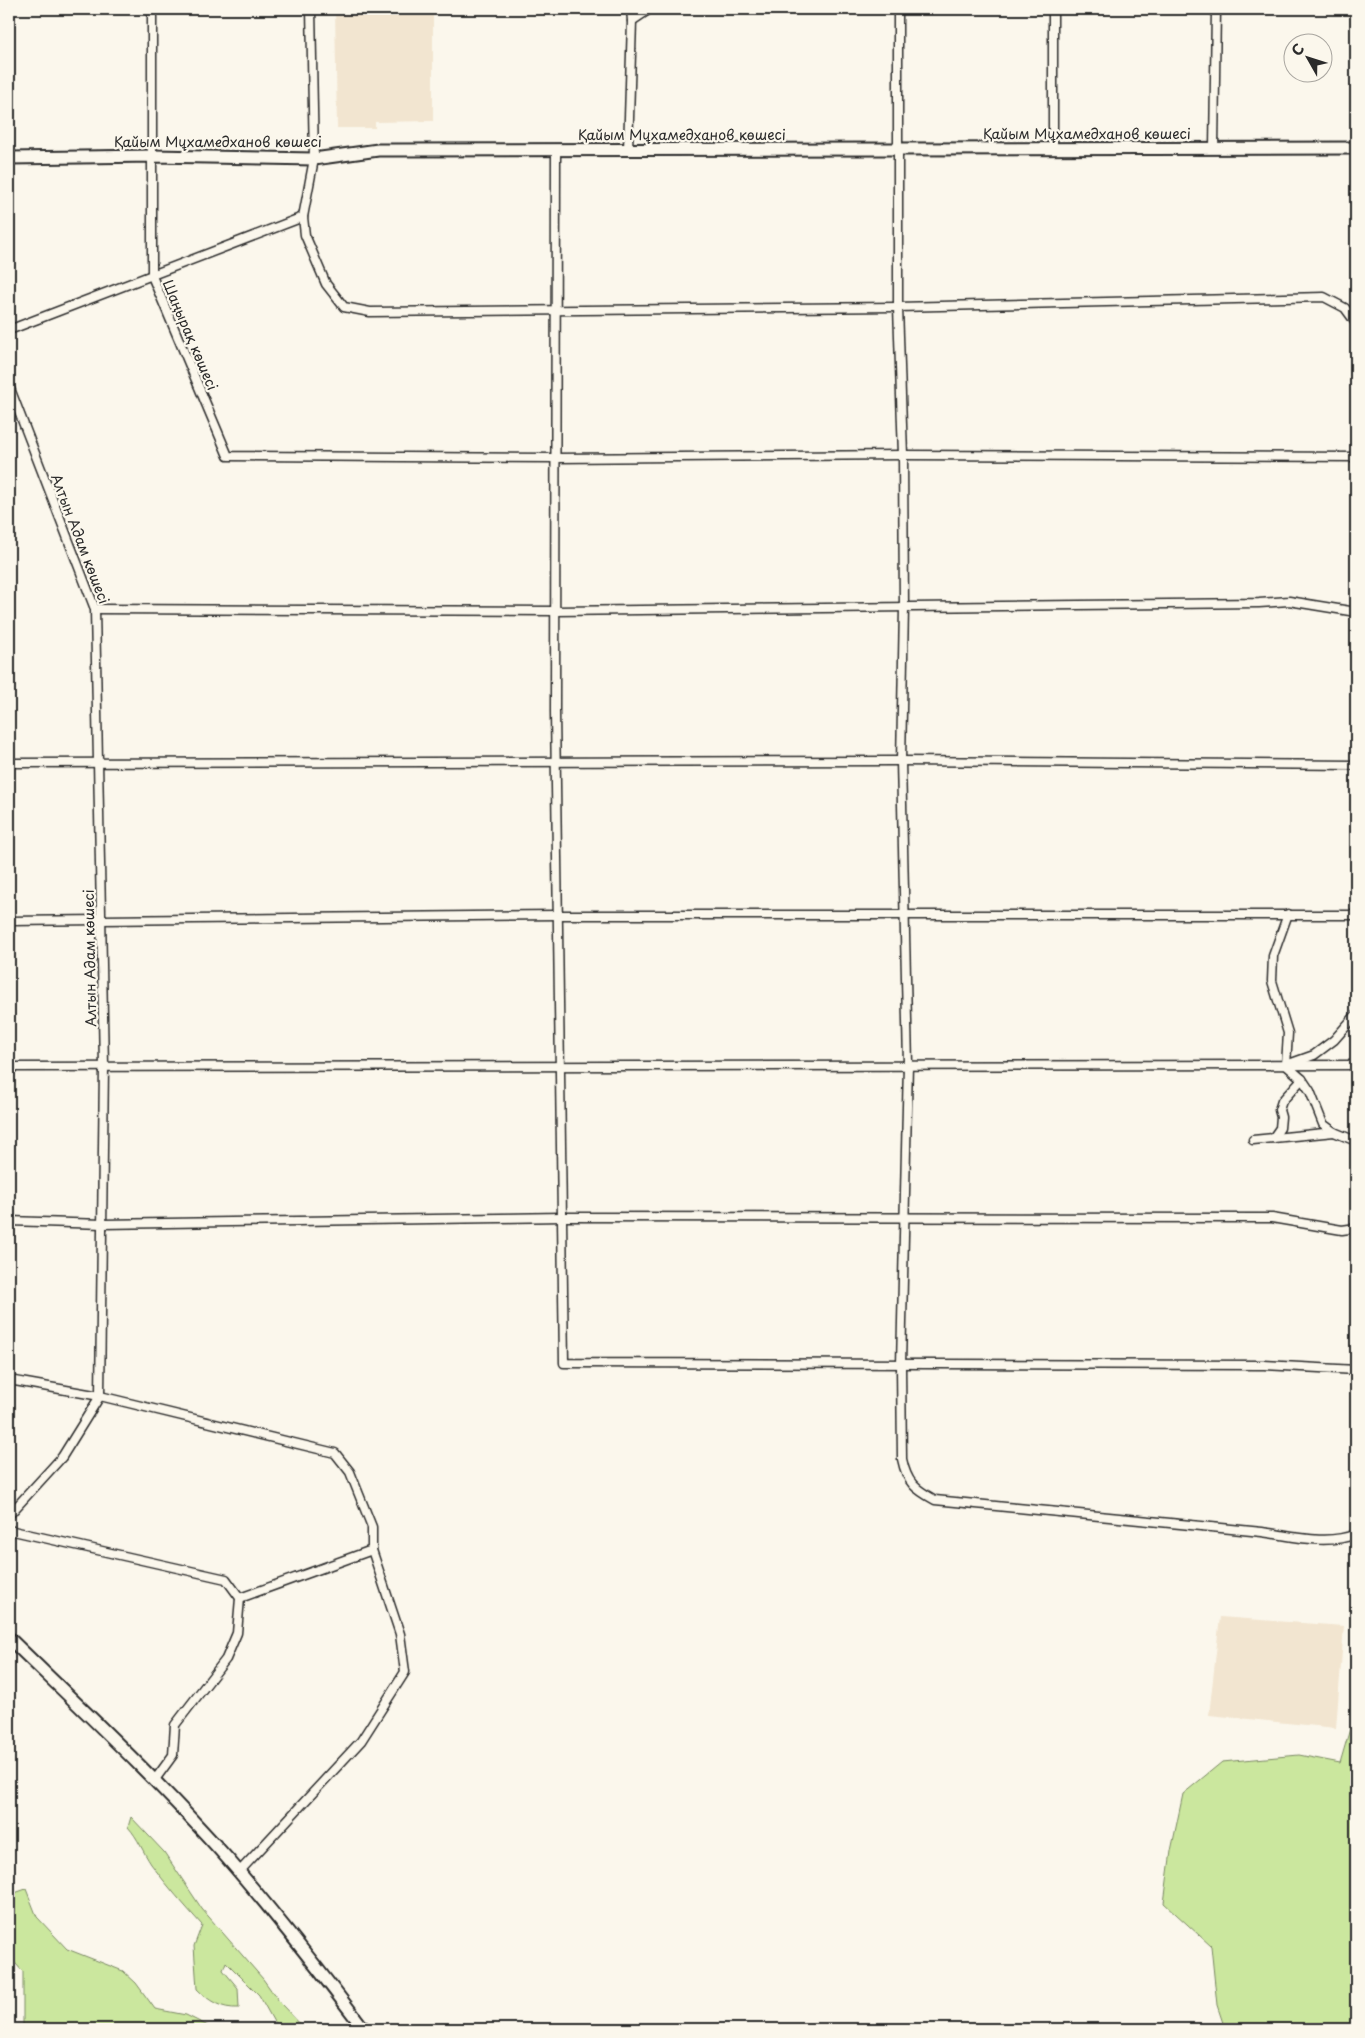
<svg xmlns="http://www.w3.org/2000/svg" width="1365" height="2038" viewBox="0 0 1365 2038" font-family="'Playpen Sans',sans-serif">
  <style>
    .built { fill: #f2e5d0 }
    .green { fill: #cbe79e; stroke: #7b8964 }
    .lines { fill: none; stroke-linecap: round; stroke-linejoin: round }
    .street-casing { stroke: #2b2b2b; stroke-width: 11 }
    .secondary-casing { stroke: #2b2b2b; stroke-width: 15 }
    .street { stroke: #fbf7ec; stroke-width: 8 }
    .secondary { stroke: #fbf7ec; stroke-width: 11 }
    .labels { text-anchor: middle; stroke-width: 4.5; stroke-linejoin: round; paint-order: stroke }
    .street-label { font-size: 14px; fill: #2b2b2b; stroke: #fbf7ec }
  </style>
  <rect width="100%" height="100%" fill="#fbf7ec"/>
  <filter id="ink" filterUnits="userSpaceOnUse"><feTurbulence type="fractalNoise" baseFrequency=".02" numOctaves="2"/><feDisplacementMap in="SourceGraphic" scale="10" xChannelSelector="R" yChannelSelector="G"/><feConvolveMatrix kernelMatrix="1 2 1 2 8 2 1 2 1" color-interpolation-filters="sRGB"/></filter>
  <g filter="url(#ink)">
    <g class="built">
      <path d="M 335,9 L 433,9 L 433,121 L 375,122 L 375,128 L 337,128 Z"/>
      <path d="M 1220,1617 L 1344,1626 L 1336,1728 L 1209,1715 Z"/>
    </g>
    <g class="green">
      <path d="M 1356,1708 L 1356,2029 L 1225,2029 L 1217,2005 L 1211,1946 L 1164,1903 L 1171,1851 L 1183,1794 L 1222,1762 L 1299,1755 L 1340,1763 Z"/>
      <path d="M 131,1817 L 164,1852 L 202,1909 L 263,1979 L 281,2004 L 305,2029 L 283,2029 L 274,2022 L 259,1995 L 226,1962 L 223,1970 L 238,1988 L 239,2008 C 221,2009 209,2001 197,1989 L 194,1946 L 202,1925 C 184,1905 167,1886 151,1864 C 143,1852 138,1838 128,1827 Z"/>
      <path d="M 26,1889 L 37,1917 L 67,1949 L 123,1971 L 136,1983 L 155,2009 L 186,2015 L 214,2029 L 23,2029 L 23,1972 L 9,1956 L 9,1895 Z"/>
    </g>
    <g class="lines">
      <defs>
        <g id="street">
          <path d="M 152,9 L 152,276 L 228,456 L 556,458 L 903,455 L 1356,457"/>
          <path d="M 311,9 L 314,159 L 303,217 L 305,235 L 326,284 L 344,307 L 370,312 L 898,307 L 1324,297 L 1345,308 L 1356,323"/>
          <path d="M 631,9 L 632,21"/>
          <path d="M 898,9 L 898,307 L 903,455 L 904,608 L 901,761 L 908,1064 L 901,1365 L 902,1459 C 907,1483 915,1489 935,1500 L 1262,1532 C 1292,1536 1327,1546 1356,1534"/>
          <path d="M 1214,148 L 1216,9"/>
          <path d="M 1053,149 L 1053,9"/>
          <path d="M 556,150 L 555,712 L 564,1363 L 1264,1365 L 1356,1370"/>
          <path d="M 628,150 L 632,21 L 650,9"/>
          <path d="M 9,330 L 303,217"/>
          <path d="M 9,386 L 95,609 L 104,1066 L 100,1396 L 62,1457 L 9,1515"/>
          <path d="M 95,609 L 555,611 L 1259,603 L 1289,601 L 1356,612"/>
          <path d="M 9,763 L 901,761 L 1356,765"/>
          <path d="M 9,921 L 558,915 L 1356,915"/>
          <path d="M 1356,1015 L 1334,1040 L 1314,1055 L 1286,1065 L 1302,1079 L 1310,1091 L 1323,1124 L 1334,1132 L 1356,1141"/>
          <path d="M 1286,1065 L 1288,1033 L 1272,981 L 1273,956 L 1288,914"/>
          <path d="M 9,1067 L 1356,1065"/>
          <path d="M 1273,1138 L 1280,1128 L 1281,1117 L 1279,1110 L 1282,1101 L 1302,1079"/>
          <path d="M 1253,1140 L 1334,1132"/>
          <path d="M 9,1221 L 103,1224 L 562,1217 L 1272,1218 L 1342,1230 L 1356,1228"/>
          <path d="M 9,1380 L 100,1396 L 335,1453 L 350,1472 L 372,1527 L 372,1550 L 240,1598"/>
          <path d="M 9,1530 L 226,1579 L 240,1598 L 237,1633 L 226,1659 L 175,1725 L 173,1755 L 154,1781"/>
          <path d="M 239,1872 L 361,1741 L 405,1672 L 400,1634 L 372,1550"/>
        </g>
        <g id="secondary">
          <path d="M 9,158 L 153,156 L 314,159 L 378,150 L 392,150 L 1356,148"/>
          <path d="M 9,1638 C 83,1710 159,1781 227,1858 C 275,1913 320,1971 364,2029"/>
        </g>
      </defs>
      <use href="#street" class="street-casing"/>
      <use href="#secondary" class="secondary-casing"/>
      <use href="#street" class="street"/>
      <use href="#secondary" class="secondary"/>
    </g>
  </g>
  <g class="labels">
    <g class="street-label">
      <text x="1087" y="139">Қайым Мұхамедханов көшесі</text>
      <text x="682" y="140">Қайым Мұхамедханов көшесі</text>
      <text x="218" y="147">Қайым Мұхамедханов көшесі</text>
      <text transform="translate(190 335) rotate(67)" y="5">Шаңырақ көшесі</text>
      <text transform="translate(80 539) rotate(69)" y="5">Алтын Адам көшесі</text>
      <text transform="translate(90 958) rotate(-91)" y="5">Алтын Адам көшесі</text>
    </g>
  </g>
  <rect width="1365" height="2038" fill="none" stroke="#fbf7ec" stroke-width="30"/>
  <rect x="15" y="15" width="1335" height="2008" fill="none" stroke="#2b2b2b" stroke-width="2" filter="url(#ink)"/>
  <g transform="translate(1308 58) rotate(309)"><circle r="24" fill="#fbf7ec" stroke="#a8a59f"/>
  <path d="M0-4L9 19L0 12L-9 19Z" fill="#2b2b2b"/>
  <text y="-8" font-size="14" font-weight="bold" text-anchor="middle" fill="#2b2b2b">С</text>
  </g>
</svg>
